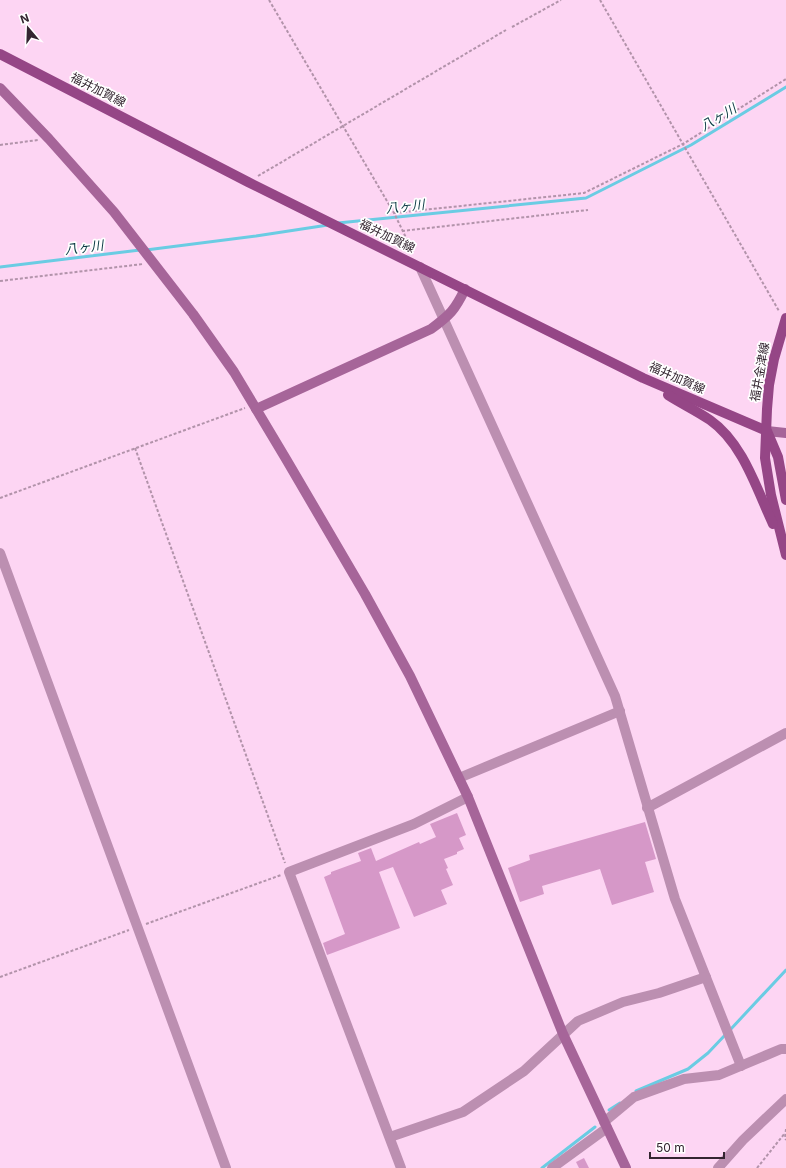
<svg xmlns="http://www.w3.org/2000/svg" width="786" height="1168" viewBox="0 0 786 1168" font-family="Inter,'Noto Sans JP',sans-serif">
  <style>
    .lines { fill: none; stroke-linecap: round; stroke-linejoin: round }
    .stream { stroke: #6acce3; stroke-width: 3 }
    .building { fill: #d698c8 }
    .path { stroke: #b293aa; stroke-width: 2; stroke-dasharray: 3 2; stroke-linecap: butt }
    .street { stroke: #bc8fb1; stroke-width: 10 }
    .secondary { stroke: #a66599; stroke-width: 10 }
    .primary { stroke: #954686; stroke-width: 10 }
    .labels { text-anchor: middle; stroke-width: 3.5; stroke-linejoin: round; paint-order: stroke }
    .street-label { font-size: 12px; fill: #332530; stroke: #fff }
    .water-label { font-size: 13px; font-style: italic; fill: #0a3943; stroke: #fff }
  </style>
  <rect width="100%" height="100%" fill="#fdd5f3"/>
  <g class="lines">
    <g class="stream">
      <path d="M 338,223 L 586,198 L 691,145 L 786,87"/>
      <path d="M 146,250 L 256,236 L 328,225"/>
      <path d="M 0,267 L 140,250"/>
      <path d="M 730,1030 L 786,970"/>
      <path d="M 636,1091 L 688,1069 L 708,1053 L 726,1034"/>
      <path d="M 609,1110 L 620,1103"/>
      <path d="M 542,1168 L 595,1127"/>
    </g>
  </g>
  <g class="building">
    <path d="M 457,813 L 466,835 L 459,838 L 464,849 L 457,852 L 457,854 L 444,859 L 448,868 L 446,869 L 453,885 L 441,890 L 447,904 L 414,917 L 393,867 L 379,872 L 400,928 L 327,955 L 323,943 L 345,934 L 324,877 L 331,874 L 331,872 L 361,861 L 358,853 L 371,848 L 376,861 L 419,842 L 420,844 L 436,837 L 430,824 Z"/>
    <path d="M 645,822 L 656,859 L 645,862 L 654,892 L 612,905 L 600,869 L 542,886 L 544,894 L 520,902 L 508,868 L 530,860 L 529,855 Z"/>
    <path d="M 584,1158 L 589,1168 L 579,1168 L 576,1162 Z"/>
  </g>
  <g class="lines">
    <g class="path">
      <path d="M 269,0 L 394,213 L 413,252"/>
      <path d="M 600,0 L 779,311"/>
      <path d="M 512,27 L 561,0"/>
      <path d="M 0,145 L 38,140"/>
      <path d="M 258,176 L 506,30"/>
      <path d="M 394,213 L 584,193 L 683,144 L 786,79"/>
      <path d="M 402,231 L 588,210"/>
      <path d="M 0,281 L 143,264"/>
      <path d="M 135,448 L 285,863"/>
      <path d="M 0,498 L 245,408"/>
      <path d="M 146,924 L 281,875"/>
      <path d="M 0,977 L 129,930"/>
      <path d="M 786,1129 L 785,1138 L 786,1140"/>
      <path d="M 757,1168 L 785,1133"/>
    </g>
    <g class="street">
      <path d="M 420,267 L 615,696 L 675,899 L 741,1066"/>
      <path d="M 0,553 L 226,1168"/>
      <path d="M 459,778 L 620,711"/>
      <path d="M 647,808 L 786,733"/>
      <path d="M 604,1122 L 634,1097 L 684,1079 L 719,1075 L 781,1049 L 786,1049"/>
      <path d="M 390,1137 L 463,1112 L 524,1071 L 578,1021 L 623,1002 L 659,993 L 706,977"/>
      <path d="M 401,1168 L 289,872 L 414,824 L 468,797"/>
      <path d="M 552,1168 L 607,1128"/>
      <path d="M 718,1168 L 743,1140 L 786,1099"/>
    </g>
    <g class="secondary">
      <path d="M 0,88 L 49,139 L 114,212 L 193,314 L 234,372 L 286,459 L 365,594 L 410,676 L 468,797 L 563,1034 L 626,1168"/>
      <path d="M 256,409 L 431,329 C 450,315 455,310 465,289"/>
      <path d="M 767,431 L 786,433"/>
    </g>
    <g class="primary">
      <path d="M 0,54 L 248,182 L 643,378 L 767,431 L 778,457 L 786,500"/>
      <path d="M 786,318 L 774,359 L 769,385 L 767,409 L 765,458 L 771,495 L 786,555"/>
      <path d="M 668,395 C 682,404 697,411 710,420 C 743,443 757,490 773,524"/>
    </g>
  </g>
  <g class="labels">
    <g class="street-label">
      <text transform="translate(98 90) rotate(27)" y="4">福井加賀線</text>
      <text transform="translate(387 236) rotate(26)" y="4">福井加賀線</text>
      <text transform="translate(760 372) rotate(-80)" y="4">福井金津線</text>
      <text transform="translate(677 378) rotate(24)" y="4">福井加賀線</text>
    </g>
    <g class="water-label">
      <text transform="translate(718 117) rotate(-31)" y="5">八ヶ川</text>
      <text transform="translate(405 206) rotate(-6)" y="5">八ヶ川</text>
      <text transform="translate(84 247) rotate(-7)" y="5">八ヶ川</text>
    </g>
  </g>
  <g transform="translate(28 28) rotate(341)" stroke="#ffffff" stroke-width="3" paint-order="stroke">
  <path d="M0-3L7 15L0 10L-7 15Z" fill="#332530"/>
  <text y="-6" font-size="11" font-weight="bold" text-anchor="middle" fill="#332530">N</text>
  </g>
  <path d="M650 1152v6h74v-6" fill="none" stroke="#332530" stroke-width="2"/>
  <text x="656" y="1152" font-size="12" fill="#332530" stroke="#ffffff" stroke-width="3" paint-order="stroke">50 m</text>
</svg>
